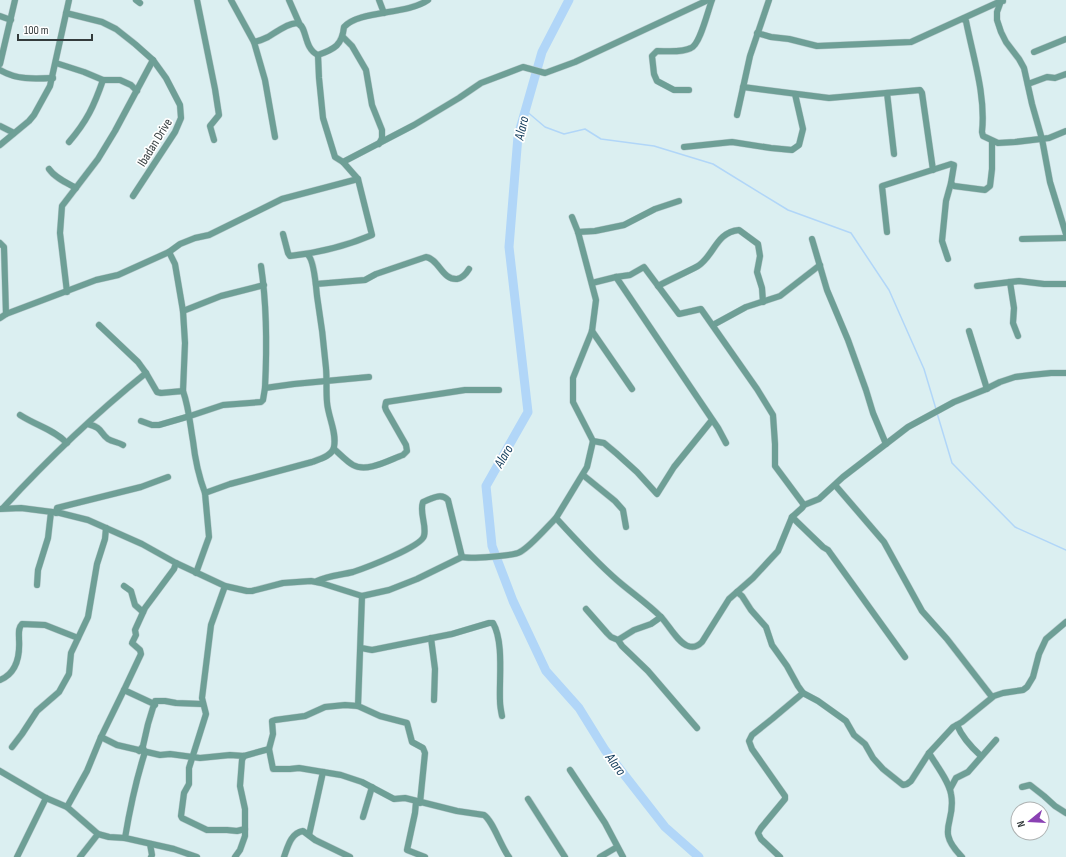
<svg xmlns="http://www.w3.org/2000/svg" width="1066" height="857" viewBox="0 0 1066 857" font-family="'Sofia Sans Condensed',sans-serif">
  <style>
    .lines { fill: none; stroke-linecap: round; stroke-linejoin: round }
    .stream { stroke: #b1d6f8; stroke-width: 1.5 }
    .river { stroke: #b1d6f8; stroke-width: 9 }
    .minor-casing { stroke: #b9cbcd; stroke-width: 7 }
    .minor { stroke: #6e9f96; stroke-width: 6 }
    .labels { text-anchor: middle; stroke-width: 3.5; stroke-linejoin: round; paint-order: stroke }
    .street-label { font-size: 13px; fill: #333b3c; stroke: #fff }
    .water-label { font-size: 14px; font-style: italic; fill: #0f3959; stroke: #fff }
  </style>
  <rect width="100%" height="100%" fill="#dbeff1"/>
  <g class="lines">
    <g class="stream">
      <path d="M 525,110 L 545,127 L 564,134 L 585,129 L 601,139 L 654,146 L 713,164 L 788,210 L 851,233 L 889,290 L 924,369 L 936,409"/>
      <path d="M 937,413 L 952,463 L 1015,527 L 1066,550"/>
    </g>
    <path class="river" d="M 569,0 L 542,52 L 518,136 L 509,247 L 528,412 L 486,486 L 492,546 L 513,601 L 546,671 L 579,708 L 605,750 L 665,827 L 699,857"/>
    <defs>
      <g id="minor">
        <path d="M 136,0 L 140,3"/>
        <path d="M 197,0 L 215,89 L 219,115 L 210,126 L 214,140"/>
        <path d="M 231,0 L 254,42 C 259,41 264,39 268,37 C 275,33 292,20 299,24 C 307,28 304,49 318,55"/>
        <path d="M 289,0 L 300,25"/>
        <path d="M 379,0 L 384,13"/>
        <path d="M 1003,1 L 1001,1 L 997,12 L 997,20 L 1001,32 L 1006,42 L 1019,59 L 1024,68 L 1032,104 L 1042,139 L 1050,182 L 1066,234"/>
        <path d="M 66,13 L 102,22 L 116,29 L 135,44 L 153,60 L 166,78 L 180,105 L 181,118 L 175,132 L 133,196"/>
        <path d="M 0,16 L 11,20"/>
        <path d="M 963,19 L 966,21 C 973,57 986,95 982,132 L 983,136 L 998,143 L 1015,142 L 1049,138 L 1066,131"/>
        <path d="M 757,33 L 771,37 L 789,39 L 817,46 L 911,42 L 1001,1"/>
        <path d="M 343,37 L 352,46 L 366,70 L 372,105 L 382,130 L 382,138 L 379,144"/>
        <path d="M 254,42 L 265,80 L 275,137"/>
        <path d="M 1034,52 L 1066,39"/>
        <path d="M 318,55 C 335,49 342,45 344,27 C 359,10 407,15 428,0"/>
        <path d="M 56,63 L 84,72 L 103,80 L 120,80 L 131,85 L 137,91"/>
        <path d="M 0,64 L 15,0"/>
        <path d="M 0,70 C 17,80 34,79 53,78"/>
        <path d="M 1028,84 L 1047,77 L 1055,78 L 1066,74"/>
        <path d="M 743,87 L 829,98 L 920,90 L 922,93 L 933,170"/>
        <path d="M 689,90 L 674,90 L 657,81 L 654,74 L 652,56 L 657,51 C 667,51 681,53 691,48 C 700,45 708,10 712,0"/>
        <path d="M 887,93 L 894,154"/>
        <path d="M 737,115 L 750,56 L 769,0"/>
        <path d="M 0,126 L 14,133"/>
        <path d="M 69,142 C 87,121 94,106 103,80"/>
        <path d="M 0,145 L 29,121 L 34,115 L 50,86 L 69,0"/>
        <path d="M 684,147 L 732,142 L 771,148 L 792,150 L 799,145 L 803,129 L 795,94"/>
        <path d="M 343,162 L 414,125 L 459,98 L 481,83 L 523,67 L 545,73 L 575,62 L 708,0"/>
        <path d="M 49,169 C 55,178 67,183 76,188"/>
        <path d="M 572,217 L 578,232 L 596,300 L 592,331 L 573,378 L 573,402 L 593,441 L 604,443 L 616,453 L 637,472 L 657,494 L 674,467 L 712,420"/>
        <path d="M 578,232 L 595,231 L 624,225 L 655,209 L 679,201"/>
        <path d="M 887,232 L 882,186 L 951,164 L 954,165 L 951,183 L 954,186 L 985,190 L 990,186 L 992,169 L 992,141"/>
        <path d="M 283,234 L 288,253 L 290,256 C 317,253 346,246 372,235 L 358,179 L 343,162 L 335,157 L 323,118 L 319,78 L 318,55"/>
        <path d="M 812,239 L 827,290 L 848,340 L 866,390 L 873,413 L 886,444"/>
        <path d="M 1022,239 L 1066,238"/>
        <path d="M 0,243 L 4,247 L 6,314 L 0,318"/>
        <path d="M 169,252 L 175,264 L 183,311 L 185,343 L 183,391"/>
        <path d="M 948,259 L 942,241 L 946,201 L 951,183"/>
        <path d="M 261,266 C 267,306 267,348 265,388 L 294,384 L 369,377"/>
        <path d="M 616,277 L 718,428 L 726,443"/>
        <path d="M 1010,282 L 1014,308 L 1013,323 L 1018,336"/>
        <path d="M 592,283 L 616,277 L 630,275 L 644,267 L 679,314 L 701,309 L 757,389 L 773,415 L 775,444 L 775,466 L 804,505"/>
        <path d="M 316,284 L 365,280 L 376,274 L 426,257 C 439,259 442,280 457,279 C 463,278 466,274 469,269"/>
        <path d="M 658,286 C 671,279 685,273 698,266 C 714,256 716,232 739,230 L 758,244 L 760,256 L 757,272 L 762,288 L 763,302"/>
        <path d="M 977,286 L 1019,281 L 1044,284 L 1066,284"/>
        <path d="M 67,292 L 60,233 L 62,206 L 98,159 L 115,131 L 153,60"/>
        <path d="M 183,311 L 221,296 L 264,285"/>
        <path d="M 6,314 L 96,280 L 118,275 L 169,252 L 180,244 L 195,238 L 209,235 L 282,199 L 358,179"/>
        <path d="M 99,325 L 138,362 L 146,373 L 157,392 L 161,393 L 183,391 C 189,408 190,424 193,441 C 195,459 199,477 205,493"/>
        <path d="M 713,325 L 746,307 L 780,296 L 820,265"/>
        <path d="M 592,331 L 632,389"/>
        <path d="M 969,331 L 987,389"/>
        <path d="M 20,415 C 37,426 53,429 67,443"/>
        <path d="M 141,421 L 152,425 L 159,425 L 190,416 L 223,405 L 261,402 L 263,400 L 265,388"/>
        <path d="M 88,424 C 103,428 99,432 108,439 C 113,442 118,442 123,445"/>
        <path d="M 334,449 C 340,454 346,461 353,465 C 367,473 389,460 403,455 L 407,451 L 406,445 L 386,410 L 385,407 L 386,402 L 465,390 L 499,390"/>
        <path d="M 583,475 L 615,501 L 623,510 L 626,527"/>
        <path d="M 835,485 L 884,542 L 922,611 L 947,639 L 992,697"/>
        <path d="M 3,508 C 47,460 95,414 146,373"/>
        <path d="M 0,509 L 21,508 L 60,513 L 88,520 L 142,544 L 176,563 L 225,586 L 247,591 L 252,591 L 283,583 L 311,581 L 321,583 L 362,596 L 389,590 L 417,579 L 462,557 C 470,559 514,556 520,552 C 530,547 547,527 556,518 C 576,540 596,562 618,581 C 632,593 648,604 661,617 C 668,624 678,643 688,646 C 693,648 698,646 702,642 L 729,599 L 753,578 L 778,551 L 792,517 L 802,508 L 804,505 L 819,499 L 843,477 L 908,427 L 954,402 L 984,390 L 1000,382 L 1015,377 L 1031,375 L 1051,373 L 1066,373"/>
        <path d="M 56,513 L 57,508 L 141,487 L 168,477"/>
        <path d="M 792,517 L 823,547 L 828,550 L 905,657"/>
        <path d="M 556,518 L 587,467 L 593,441"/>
        <path d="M 196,573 L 209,537 L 205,493 L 230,484 L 312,462 C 320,459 332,456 334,447 C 337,432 328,417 327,402 C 326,391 327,379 326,368 C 324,344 321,320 317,296 C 316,286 314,260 308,255"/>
        <path d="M 317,581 C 328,576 341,575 353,572 C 365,568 421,547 424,536 C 427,525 419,513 423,502 C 431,499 441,492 448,500 L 462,557"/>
        <path d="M 37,585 L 38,570 L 48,538 L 51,512"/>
        <path d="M 124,586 L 131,591 L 135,605 L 143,612"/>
        <path d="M 225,586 L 211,625 L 202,698 L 206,714 L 189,768 L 189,784 L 184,793 L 181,816 L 182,818 L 207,830 L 227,830 L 237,831 L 245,829"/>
        <path d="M 737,592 L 742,596 L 751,610 L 766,627 L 772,645 L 787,666 L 798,686 L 803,693 L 818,701 L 846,721 L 854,735 L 865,744 L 873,758 L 883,769 L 903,785 L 907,784 L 911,781 L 929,753 L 953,727 L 962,722 L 994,696 L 1003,693 L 1023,690 L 1027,687 L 1033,677 L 1039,654 L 1046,639 L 1066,622"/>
        <path d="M 362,596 L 358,706 L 380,716 L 407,723 L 412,742 L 423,748 L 425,753 L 420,803"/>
        <path d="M 586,609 L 607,633 L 611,637 L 618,640 L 622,646 L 648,671 L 697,728"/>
        <path d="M 431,638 L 435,669 L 434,700"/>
        <path d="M 618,640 L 634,630 L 651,624 L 661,617"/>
        <path d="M 361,648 L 372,650 L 452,634 L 489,623 L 493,623 C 504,642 499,679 500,701 C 500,706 501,711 502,716"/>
        <path d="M 0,680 C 17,673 20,655 19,639 C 19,633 18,628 22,624 L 45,625 L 78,638"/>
        <path d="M 155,705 L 152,703 L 124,690 L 141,654 L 140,650 L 132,643 L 136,635 L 135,630 L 145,608 L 174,569 L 176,563"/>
        <path d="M 957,725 C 962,737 971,747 981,756"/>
        <path d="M 101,737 L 117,745 L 160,755 L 170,754 L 200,758 L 230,755 L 244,756 L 269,749 L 273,734 L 272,721 L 275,720 L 305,716 L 325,707 L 345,705 L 358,706"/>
        <path d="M 12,747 L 22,734 L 37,711 L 59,692 L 69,674 L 71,653 L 88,617 L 97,564 L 105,539 L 106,528"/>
        <path d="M 269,749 L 273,769 L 290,769 L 299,768 L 341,775 L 362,782 L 394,799 L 405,798 L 457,811 L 484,815 C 493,821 501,847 509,857"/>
        <path d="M 139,751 L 143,746 L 148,724 L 155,701 L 165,701 L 176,703 L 202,704"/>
        <path d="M 929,753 C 936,765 949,781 951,794 C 957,823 934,829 962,857"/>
        <path d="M 570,770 L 605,823 L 623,857"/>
        <path d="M 0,771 L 46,798 L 67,807 L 98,834 L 109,837 L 125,838 L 174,849 L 197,857"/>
        <path d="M 1022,787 L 1030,785 L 1044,796 L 1055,806 L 1066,813"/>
        <path d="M 950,789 L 956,778 L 968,772 L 996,740"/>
        <path d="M 528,799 L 565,857"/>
        <path d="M 416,802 L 415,813 L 407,850 L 425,857"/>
        <path d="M 67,807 L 87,771 L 101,737 L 124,690"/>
        <path d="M 363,817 L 372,787"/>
        <path d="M 309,835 L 323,772"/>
        <path d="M 125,838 C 130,808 136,780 145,752 L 143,748"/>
        <path d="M 150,844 L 152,855 L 151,857"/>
        <path d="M 17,857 L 46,798"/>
        <path d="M 80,857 L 98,834"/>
        <path d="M 235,857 L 240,850 L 245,836 L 245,809 L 240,786 L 242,760 L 244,756"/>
        <path d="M 284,857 C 288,846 291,833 303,831 L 315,840 L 350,857"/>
        <path d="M 600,857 L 617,847"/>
        <path d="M 780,857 L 761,839 L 758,833 L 761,828 L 785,799 L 785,796 L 752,749 L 749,741 L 752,735 L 772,719 L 803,693"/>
      </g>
    </defs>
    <use href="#minor" class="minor-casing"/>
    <use href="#minor" class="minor"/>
  </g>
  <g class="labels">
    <g class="street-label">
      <text transform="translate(154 142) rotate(-58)" y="5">Ibadan Drive</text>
    </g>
    <g class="water-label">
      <text transform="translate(521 128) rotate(-77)" y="5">Alaro</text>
      <text transform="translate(503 456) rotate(-60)" y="5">Alaro</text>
      <text transform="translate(616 764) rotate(53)" y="5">Alaro</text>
    </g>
  </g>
  <g transform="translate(1030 821) rotate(252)"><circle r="19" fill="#ffffff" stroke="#adb1b1"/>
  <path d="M0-3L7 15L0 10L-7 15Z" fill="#8a41b3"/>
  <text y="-6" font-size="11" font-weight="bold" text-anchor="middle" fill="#333b3c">N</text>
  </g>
  <path d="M18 34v6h74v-6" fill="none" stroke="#333b3c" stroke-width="2"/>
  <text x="24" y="34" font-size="12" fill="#333b3c" stroke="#ffffff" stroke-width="3" paint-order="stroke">100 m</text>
</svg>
